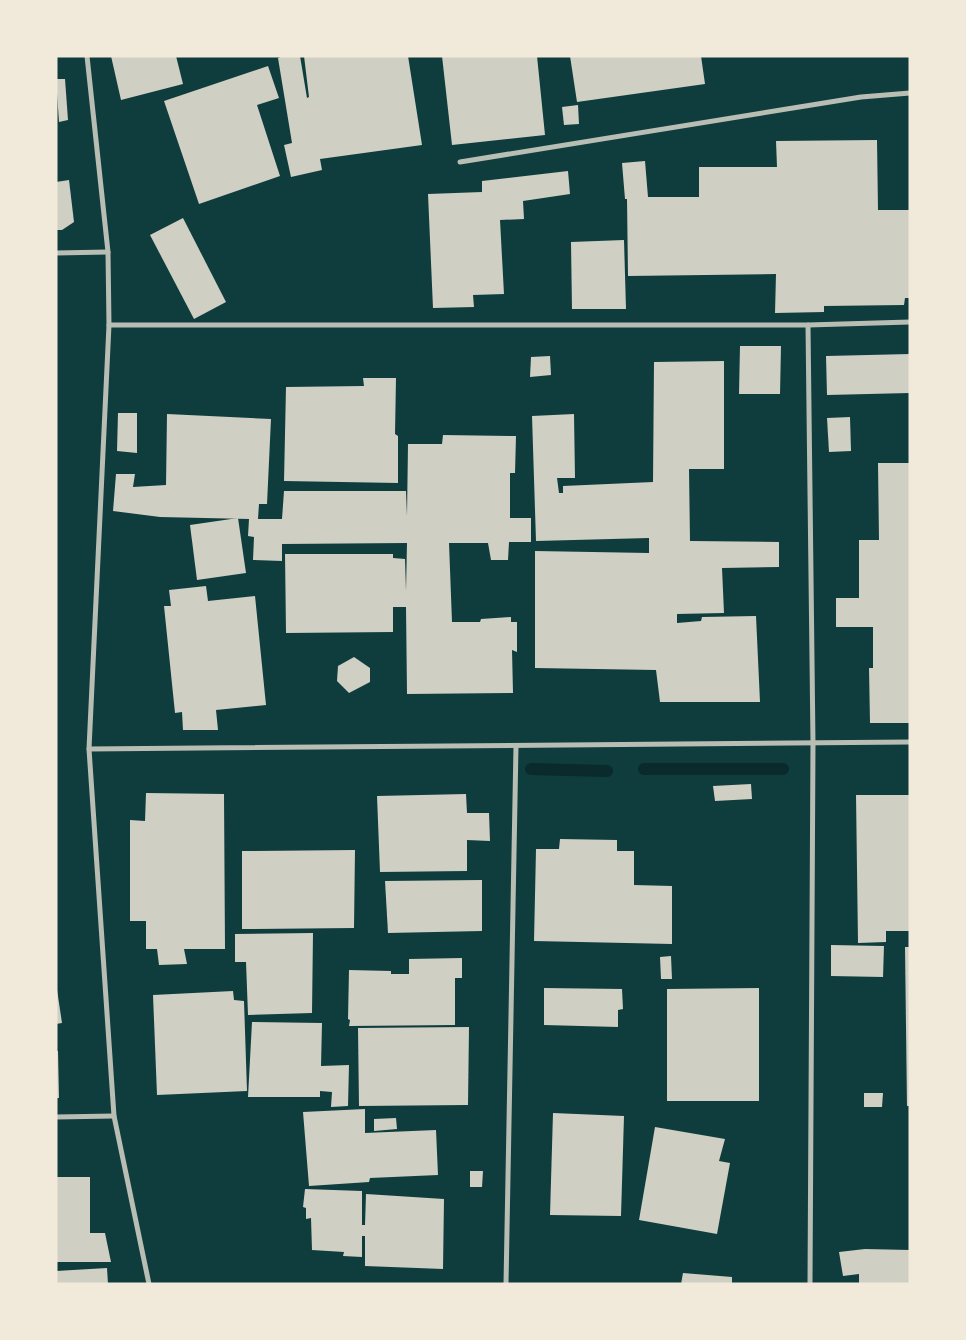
<svg xmlns="http://www.w3.org/2000/svg" width="966" height="1340" viewBox="0 0 966 1340" font-family="'Roboto Condensed',sans-serif">
  <style>
    .lines { fill: none; stroke-linecap: round; stroke-linejoin: round }
    .stream { stroke: #0a2a2b; stroke-width: 12 }
    .building { fill: #cfcfc3 }
    .minor { stroke: #b8beb3; stroke-width: 5 }
  </style>
  <rect width="100%" height="100%" fill="#0f3d3e"/>
  <g class="lines">
    <g class="stream">
      <path d="M 531,769 L 607,771"/>
      <path d="M 644,769 L 783,769"/>
    </g>
  </g>
  <g class="building">
    <path d="M 111,56 L 176,56 L 183,84 L 121,100 Z"/>
    <path d="M 283,56 L 300,56 L 307,98 L 309,97 L 304,56 L 408,56 L 422,145 L 320,159 L 322,170 L 291,177 L 284,145 L 292,143 L 278,58 Z"/>
    <path d="M 442,56 L 537,56 L 545,135 L 452,145 Z"/>
    <path d="M 570,56 L 701,56 L 705,84 L 577,102 Z"/>
    <path d="M 268,66 L 279,98 L 257,105 L 280,176 L 199,204 L 164,101 Z"/>
    <path d="M 56,79 L 65,79 L 68,120 L 59,122 Z"/>
    <path d="M 578,105 L 579,124 L 564,125 L 562,107 Z"/>
    <path d="M 877,140 L 878,210 L 910,210 L 910,298 L 905,298 L 904,305 L 824,306 L 824,312 L 775,313 L 776,274 L 628,276 L 627,199 L 625,199 L 622,163 L 645,161 L 648,197 L 699,197 L 699,167 L 777,167 L 776,141 Z"/>
    <path d="M 568,171 L 570,194 L 523,201 L 524,219 L 500,220 L 504,294 L 473,295 L 474,307 L 433,308 L 428,194 L 482,192 L 482,181 Z"/>
    <path d="M 69,180 L 74,222 L 62,230 L 56,230 L 56,182 Z"/>
    <path d="M 183,218 L 226,302 L 194,319 L 150,235 Z"/>
    <path d="M 624,240 L 626,309 L 572,309 L 571,242 Z"/>
    <path d="M 740,346 L 781,346 L 780,394 L 739,394 Z"/>
    <path d="M 910,354 L 910,393 L 827,395 L 826,356 Z"/>
    <path d="M 550,356 L 551,375 L 530,377 L 531,357 Z"/>
    <path d="M 724,361 L 724,469 L 689,469 L 690,541 L 779,542 L 779,567 L 722,568 L 724,613 L 677,614 L 677,623 L 701,621 L 702,617 L 756,616 L 760,702 L 660,702 L 656,670 L 535,668 L 535,551 L 649,553 L 649,538 L 536,541 L 532,416 L 574,414 L 575,478 L 557,478 L 559,493 L 563,493 L 563,486 L 653,482 L 654,362 Z"/>
    <path d="M 363,378 L 396,378 L 395,434 L 398,436 L 398,483 L 284,481 L 286,387 L 364,386 Z"/>
    <path d="M 118,413 L 137,413 L 137,453 L 117,451 Z"/>
    <path d="M 167,414 L 271,419 L 267,504 L 259,504 L 258,519 L 282,519 L 284,491 L 406,491 L 407,516 L 408,444 L 442,444 L 443,435 L 516,436 L 515,473 L 510,473 L 510,518 L 531,518 L 531,542 L 509,542 L 508,560 L 491,560 L 488,543 L 449,543 L 452,622 L 480,622 L 481,619 L 511,617 L 511,622 L 517,622 L 517,652 L 512,650 L 513,693 L 407,694 L 406,607 L 393,607 L 393,632 L 286,633 L 285,554 L 393,554 L 393,558 L 405,559 L 406,591 L 407,543 L 282,544 L 282,561 L 253,560 L 254,537 L 248,536 L 249,519 L 160,517 L 113,511 L 116,474 L 135,474 L 133,487 L 166,485 Z"/>
    <path d="M 850,417 L 851,451 L 829,452 L 827,418 Z"/>
    <path d="M 878,463 L 910,463 L 910,723 L 870,723 L 869,668 L 873,668 L 873,627 L 836,627 L 836,598 L 859,598 L 859,540 L 879,540 Z"/>
    <path d="M 238,518 L 246,573 L 197,580 L 190,525 Z"/>
    <path d="M 206,586 L 208,601 L 255,596 L 266,705 L 216,710 L 218,730 L 183,730 L 182,712 L 175,713 L 164,606 L 171,606 L 169,590 Z"/>
    <path d="M 354,657 L 370,668 L 370,682 L 349,693 L 337,681 L 338,666 Z"/>
    <path d="M 751,784 L 752,799 L 715,801 L 713,786 Z"/>
    <path d="M 146,793 L 224,794 L 225,949 L 184,949 L 187,964 L 159,965 L 157,949 L 146,949 L 146,921 L 130,921 L 130,820 L 145,821 Z"/>
    <path d="M 466,794 L 467,813 L 489,813 L 490,841 L 467,840 L 467,871 L 380,872 L 377,796 Z"/>
    <path d="M 856,795 L 910,795 L 910,931 L 886,931 L 886,942 L 858,943 Z"/>
    <path d="M 560,839 L 617,840 L 617,851 L 634,851 L 634,885 L 672,886 L 672,944 L 534,941 L 536,849 L 559,849 Z"/>
    <path d="M 355,850 L 354,928 L 242,929 L 242,851 Z"/>
    <path d="M 482,880 L 482,931 L 388,933 L 385,881 Z"/>
    <path d="M 313,933 L 312,1013 L 248,1015 L 246,962 L 235,962 L 235,934 Z"/>
    <path d="M 831,945 L 884,946 L 883,977 L 831,976 Z"/>
    <path d="M 905,947 L 910,947 L 910,1106 L 907,1106 Z"/>
    <path d="M 671,956 L 672,979 L 661,979 L 660,957 Z"/>
    <path d="M 462,958 L 462,978 L 455,978 L 455,1025 L 349,1026 L 350,1020 L 348,1019 L 349,970 L 391,971 L 391,974 L 409,974 L 409,959 Z"/>
    <path d="M 56,983 L 62,1023 L 56,1024 Z"/>
    <path d="M 544,988 L 622,989 L 623,1009 L 618,1010 L 618,1027 L 544,1025 Z"/>
    <path d="M 759,988 L 759,1101 L 667,1101 L 667,989 Z"/>
    <path d="M 233,991 L 234,1000 L 244,1001 L 247,1091 L 157,1095 L 153,995 Z"/>
    <path d="M 252,1022 L 322,1023 L 321,1066 L 349,1065 L 348,1106 L 331,1107 L 332,1092 L 320,1091 L 320,1097 L 248,1097 Z"/>
    <path d="M 469,1027 L 468,1105 L 359,1106 L 358,1028 Z"/>
    <path d="M 56,1051 L 58,1051 L 59,1098 L 56,1098 Z"/>
    <path d="M 864,1093 L 883,1093 L 882,1107 L 864,1107 Z"/>
    <path d="M 365,1109 L 365,1133 L 436,1130 L 438,1175 L 370,1178 L 369,1182 L 309,1186 L 303,1112 Z"/>
    <path d="M 553,1113 L 624,1116 L 621,1216 L 550,1215 Z"/>
    <path d="M 396,1118 L 397,1129 L 374,1131 L 374,1119 Z"/>
    <path d="M 655,1127 L 725,1139 L 719,1161 L 730,1163 L 717,1234 L 639,1220 Z"/>
    <path d="M 470,1171 L 483,1171 L 482,1187 L 470,1187 Z"/>
    <path d="M 56,1177 L 90,1177 L 90,1233 L 105,1233 L 111,1262 L 56,1262 Z"/>
    <path d="M 305,1189 L 362,1191 L 362,1225 L 365,1225 L 366,1194 L 444,1199 L 443,1269 L 365,1266 L 365,1236 L 362,1236 L 362,1257 L 343,1256 L 344,1252 L 312,1250 L 311,1218 L 306,1219 L 306,1208 L 303,1207 Z"/>
    <path d="M 865,1249 L 910,1250 L 910,1284 L 859,1284 L 859,1274 L 843,1276 L 839,1252 Z"/>
    <path d="M 107,1268 L 108,1284 L 56,1284 L 56,1271 Z"/>
    <path d="M 683,1273 L 732,1277 L 732,1284 L 681,1284 Z"/>
  </g>
  <g class="lines">
    <g class="minor">
      <path d="M 87,56 L 108,252 L 109,325 L 89,749 L 114,1116 L 149,1284"/>
      <path d="M 460,162 L 861,97 L 910,93"/>
      <path d="M 56,253 L 108,252"/>
      <path d="M 109,325 L 808,325 L 910,322"/>
      <path d="M 808,325 L 813,743 L 810,1284"/>
      <path d="M 89,749 L 910,742"/>
      <path d="M 56,1117 L 114,1116"/>
      <path d="M 506,1284 L 516,746"/>
    </g>
  </g>
  <rect width="966" height="1340" fill="none" stroke="#f1e9da" stroke-width="115"/>
</svg>
